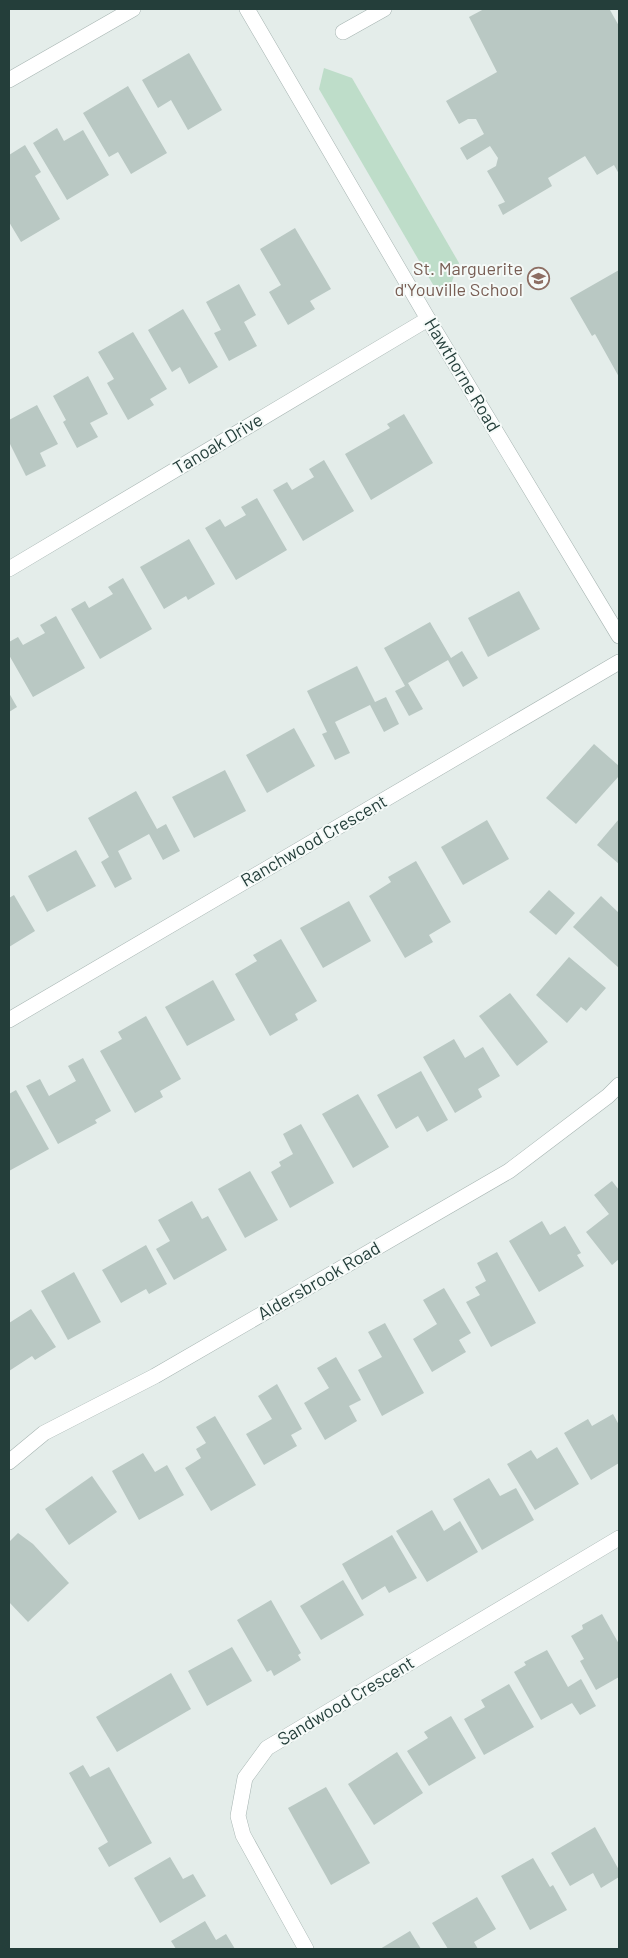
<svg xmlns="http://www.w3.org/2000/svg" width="628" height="1958" viewBox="0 0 628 1958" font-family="Barlow,sans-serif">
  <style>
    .green { fill: #beddc9 }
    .building { fill: #b9c8c3 }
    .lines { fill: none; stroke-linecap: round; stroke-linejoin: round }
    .minor-casing { stroke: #a7b5b2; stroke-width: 16 }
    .minor { stroke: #fff; stroke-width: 15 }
    .labels { text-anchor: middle; stroke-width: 4; stroke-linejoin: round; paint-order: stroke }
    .education-label { font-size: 18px; fill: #785e54; stroke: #f5faf8; text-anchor: end }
    .street-label { font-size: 18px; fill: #243e3a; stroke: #f5faf8 }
  </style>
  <rect width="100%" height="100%" fill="#e4edea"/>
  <path class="green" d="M 324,68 L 352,78 L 459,263 L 451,284 L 435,288 L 319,89 Z"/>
  <g class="building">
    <path d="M 484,9 L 613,9 L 610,10 L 619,26 L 619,174 L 614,165 L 597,175 L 585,156 L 548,178 L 552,186 L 503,215 L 498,205 L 505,202 L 487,171 L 496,166 L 498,158 L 490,146 L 467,160 L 460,148 L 484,134 L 476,119 L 468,119 L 459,124 L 446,101 L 497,72 L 469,17 Z"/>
    <path d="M 189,53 L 222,110 L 188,130 L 171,100 L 158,108 L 142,80 Z"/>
    <path d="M 128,86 L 167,153 L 131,174 L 118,152 L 109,157 L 83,113 Z"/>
    <path d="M 57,128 L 64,141 L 83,130 L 109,175 L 67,200 L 33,143 Z"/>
    <path d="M 25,145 L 41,172 L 35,176 L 60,219 L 21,242 L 9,222 L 9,155 Z"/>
    <path d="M 295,228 L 331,289 L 310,301 L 315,309 L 288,325 L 269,292 L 281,285 L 260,249 Z"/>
    <path d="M 619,270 L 619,377 L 595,334 L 592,336 L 570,298 Z"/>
    <path d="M 239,284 L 256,315 L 244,322 L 257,346 L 229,361 L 214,333 L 221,330 L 206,302 Z"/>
    <path d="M 183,309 L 218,367 L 189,384 L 180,367 L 172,372 L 148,330 Z"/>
    <path d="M 133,332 L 167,389 L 150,399 L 154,405 L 128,420 L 107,383 L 114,379 L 98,352 Z"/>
    <path d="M 88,376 L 108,414 L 90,423 L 98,437 L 77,448 L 63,422 L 66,420 L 53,396 Z"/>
    <path d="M 37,405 L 58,444 L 40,453 L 46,466 L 26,476 L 9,442 L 9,420 Z"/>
    <path d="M 404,414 L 433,463 L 371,500 L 345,454 L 390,428 L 387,424 Z"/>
    <path d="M 324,460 L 354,511 L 303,541 L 273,490 L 287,482 L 292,490 L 314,477 L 309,469 Z"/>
    <path d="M 257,498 L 287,550 L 236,580 L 205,528 L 220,519 L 225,527 L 246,515 L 241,507 Z"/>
    <path d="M 189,539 L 215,584 L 188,600 L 186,596 L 164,609 L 140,567 Z"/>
    <path d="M 123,578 L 152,629 L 100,659 L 71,609 L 85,601 L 89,608 L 113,594 L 108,587 Z"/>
    <path d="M 519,591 L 540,629 L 488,657 L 468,618 Z"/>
    <path d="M 56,616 L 85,668 L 33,697 L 9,655 L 9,642 L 18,637 L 23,645 L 45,633 L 40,625 Z"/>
    <path d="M 430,622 L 451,658 L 462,651 L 478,678 L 463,687 L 448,660 L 408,683 L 423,709 L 409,716 L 395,691 L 405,686 L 384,648 Z"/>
    <path d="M 357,666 L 375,702 L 386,697 L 399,724 L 384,732 L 370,705 L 335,722 L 350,753 L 335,760 L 322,734 L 327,732 L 307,691 Z"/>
    <path d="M 9,693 L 17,707 L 9,712 Z"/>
    <path d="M 294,728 L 315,766 L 267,793 L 246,755 Z"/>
    <path d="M 594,744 L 619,766 L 619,776 L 576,824 L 546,798 Z"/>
    <path d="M 225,770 L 246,811 L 194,838 L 172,797 Z"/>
    <path d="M 136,791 L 157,829 L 166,824 L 180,851 L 163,860 L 149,834 L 118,851 L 132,879 L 115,888 L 101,862 L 109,857 L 88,818 Z"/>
    <path d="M 619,819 L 619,864 L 597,845 Z"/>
    <path d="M 487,820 L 509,859 L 463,885 L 441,847 Z"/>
    <path d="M 76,850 L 96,886 L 47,912 L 28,876 Z"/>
    <path d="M 416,861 L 451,922 L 429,935 L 433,942 L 405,958 L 369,896 L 391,882 L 388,877 Z"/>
    <path d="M 549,890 L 575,913 L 556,935 L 529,912 Z"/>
    <path d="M 14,895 L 35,931 L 9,947 L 9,898 Z"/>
    <path d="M 601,896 L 619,913 L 619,968 L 573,927 Z"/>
    <path d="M 349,901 L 371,941 L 323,968 L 300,928 Z"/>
    <path d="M 281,939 L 317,1001 L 295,1014 L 298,1020 L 270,1036 L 235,974 L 257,961 L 253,955 Z"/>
    <path d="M 569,957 L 606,988 L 586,1011 L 581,1007 L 567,1023 L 536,995 Z"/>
    <path d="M 213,980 L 235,1020 L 187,1046 L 165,1007 Z"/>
    <path d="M 510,993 L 548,1042 L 517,1066 L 479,1016 Z"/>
    <path d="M 146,1016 L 181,1079 L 160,1091 L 163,1097 L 135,1113 L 100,1051 L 122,1039 L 118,1032 Z"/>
    <path d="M 454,1039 L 465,1058 L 483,1047 L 500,1076 L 478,1089 L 482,1097 L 455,1113 L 423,1057 Z"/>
    <path d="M 83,1058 L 111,1111 L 95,1120 L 97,1123 L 58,1144 L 26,1086 L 40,1079 L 49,1096 L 76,1081 L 68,1066 Z"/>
    <path d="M 421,1071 L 448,1120 L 427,1132 L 418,1116 L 396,1129 L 377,1095 Z"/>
    <path d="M 16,1090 L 49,1149 L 9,1171 L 9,1094 Z"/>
    <path d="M 358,1094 L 389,1147 L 353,1168 L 322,1114 Z"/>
    <path d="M 301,1124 L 334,1183 L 290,1208 L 271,1172 L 281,1166 L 279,1162 L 293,1154 L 283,1134 Z"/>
    <path d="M 250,1171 L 278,1220 L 245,1238 L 218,1189 Z"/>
    <path d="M 612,1181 L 619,1190 L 619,1259 L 612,1265 L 586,1232 L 609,1214 L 594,1195 Z"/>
    <path d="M 192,1201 L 202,1219 L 208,1216 L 227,1250 L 174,1280 L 156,1249 L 170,1241 L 158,1220 Z"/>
    <path d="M 542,1221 L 550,1235 L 565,1226 L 581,1253 L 577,1255 L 584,1266 L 539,1292 L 509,1241 Z"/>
    <path d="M 146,1245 L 167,1284 L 149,1294 L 146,1289 L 121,1303 L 102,1270 Z"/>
    <path d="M 497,1252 L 536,1323 L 491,1347 L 466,1302 L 480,1295 L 475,1287 L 486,1281 L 477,1263 Z"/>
    <path d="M 74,1272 L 101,1322 L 68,1340 L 41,1291 Z"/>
    <path d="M 444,1288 L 471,1333 L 459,1340 L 466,1352 L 432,1372 L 413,1339 L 437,1324 L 423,1300 Z"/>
    <path d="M 31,1309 L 56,1347 L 35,1360 L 32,1356 L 9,1371 L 9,1323 Z"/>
    <path d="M 385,1323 L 424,1393 L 382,1416 L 358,1370 L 382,1357 L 368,1332 Z"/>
    <path d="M 336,1357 L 361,1400 L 349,1406 L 357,1421 L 325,1440 L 304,1403 L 329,1388 L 317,1368 Z"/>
    <path d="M 277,1384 L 302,1429 L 291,1435 L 297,1446 L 264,1465 L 246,1434 L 272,1419 L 258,1396 Z"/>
    <path d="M 613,1414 L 619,1425 L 619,1463 L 591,1480 L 564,1433 L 588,1419 L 592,1426 Z"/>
    <path d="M 215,1416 L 256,1485 L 211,1511 L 185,1468 L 201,1458 L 196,1449 L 206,1443 L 196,1427 Z"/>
    <path d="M 557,1447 L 579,1484 L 535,1510 L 507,1464 L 531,1450 L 537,1459 Z"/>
    <path d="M 143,1453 L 155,1472 L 167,1465 L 184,1495 L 139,1520 L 112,1471 Z"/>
    <path d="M 92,1476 L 117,1512 L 69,1545 L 45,1509 Z"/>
    <path d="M 489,1478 L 500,1496 L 516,1488 L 534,1520 L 482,1550 L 453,1499 Z"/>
    <path d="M 432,1510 L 444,1531 L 460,1521 L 478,1552 L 427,1582 L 396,1531 Z"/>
    <path d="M 18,1533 L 33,1544 L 69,1583 L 28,1622 L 9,1602 L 9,1542 Z"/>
    <path d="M 392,1535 L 417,1578 L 389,1593 L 385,1586 L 362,1600 L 342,1564 Z"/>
    <path d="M 343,1580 L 364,1615 L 321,1640 L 300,1606 Z"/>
    <path d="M 271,1600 L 301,1653 L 298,1655 L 301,1660 L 274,1676 L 271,1670 L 267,1672 L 237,1620 Z"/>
    <path d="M 602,1614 L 619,1644 L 619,1677 L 596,1690 L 580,1661 L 584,1659 L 571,1636 L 583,1629 L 582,1625 Z"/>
    <path d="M 232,1647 L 252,1681 L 207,1706 L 188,1671 Z"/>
    <path d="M 547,1650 L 568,1687 L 581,1679 L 596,1706 L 580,1715 L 572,1703 L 541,1720 L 514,1672 L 526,1665 L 524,1662 Z"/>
    <path d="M 171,1673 L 191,1709 L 117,1752 L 96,1717 Z"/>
    <path d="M 509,1684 L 534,1727 L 484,1755 L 464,1719 L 485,1707 L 481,1700 Z"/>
    <path d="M 451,1716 L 476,1758 L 429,1786 L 407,1751 L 428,1738 L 424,1732 Z"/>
    <path d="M 397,1752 L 423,1793 L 374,1825 L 348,1784 Z"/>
    <path d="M 83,1765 L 90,1777 L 109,1767 L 152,1843 L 109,1867 L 98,1848 L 108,1842 L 69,1773 Z"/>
    <path d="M 326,1787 L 370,1863 L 331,1885 L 288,1808 Z"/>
    <path d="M 595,1827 L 619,1870 L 619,1877 L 601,1888 L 593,1873 L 570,1886 L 551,1853 Z"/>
    <path d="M 170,1857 L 183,1879 L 193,1874 L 206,1896 L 160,1923 L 134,1878 Z"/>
    <path d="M 533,1858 L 550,1887 L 553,1885 L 567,1910 L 530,1930 L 501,1876 Z"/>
    <path d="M 477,1897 L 496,1929 L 474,1942 L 478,1949 L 448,1949 L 432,1923 Z"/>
    <path d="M 205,1921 L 216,1940 L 226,1934 L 235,1949 L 176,1949 L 171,1941 Z"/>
    <path d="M 410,1931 L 421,1949 L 380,1949 Z"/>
  </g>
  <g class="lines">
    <defs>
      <g id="minor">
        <path d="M 247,9 L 428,319 L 619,636"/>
        <path d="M 343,32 L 384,9"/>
        <path d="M 9,80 L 133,9"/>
        <path d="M 9,569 L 428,319"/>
        <path d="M 9,1020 L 619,662"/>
        <path d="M 9,1462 L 44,1433 L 155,1376 L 509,1171 L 608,1096 L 619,1085"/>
        <path d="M 306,1949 L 243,1835 L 238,1816 L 245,1778 L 267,1748 L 619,1538"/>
      </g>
    </defs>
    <use href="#minor" class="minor-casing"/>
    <use href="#minor" class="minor"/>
  </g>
  <defs>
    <symbol id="school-ring" viewBox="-11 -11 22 22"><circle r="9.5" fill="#f5faf8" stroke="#8d6e63" stroke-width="1.5"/><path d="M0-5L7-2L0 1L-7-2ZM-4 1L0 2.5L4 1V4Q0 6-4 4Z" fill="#8d6e63"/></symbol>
  </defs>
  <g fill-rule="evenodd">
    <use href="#school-ring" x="526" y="266" width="25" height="25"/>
  </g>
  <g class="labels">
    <g class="education-label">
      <text x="523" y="275">St. Marguerite<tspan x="523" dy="21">d'Youville School</tspan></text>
    </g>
    <g class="street-label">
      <text transform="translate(462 375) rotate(59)" y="6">Hawthorne Road</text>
      <text transform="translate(218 444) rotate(-31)" y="6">Tanoak Drive</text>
      <text transform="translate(314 841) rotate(-30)" y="6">Ranchwood Crescent</text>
      <text transform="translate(319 1281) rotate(-30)" y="6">Aldersbrook Road</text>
      <text transform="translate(346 1701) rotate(-31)" y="6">Sandwood Crescent</text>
    </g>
  </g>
  <rect width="628" height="1958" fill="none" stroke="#243e3a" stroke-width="20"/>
</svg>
